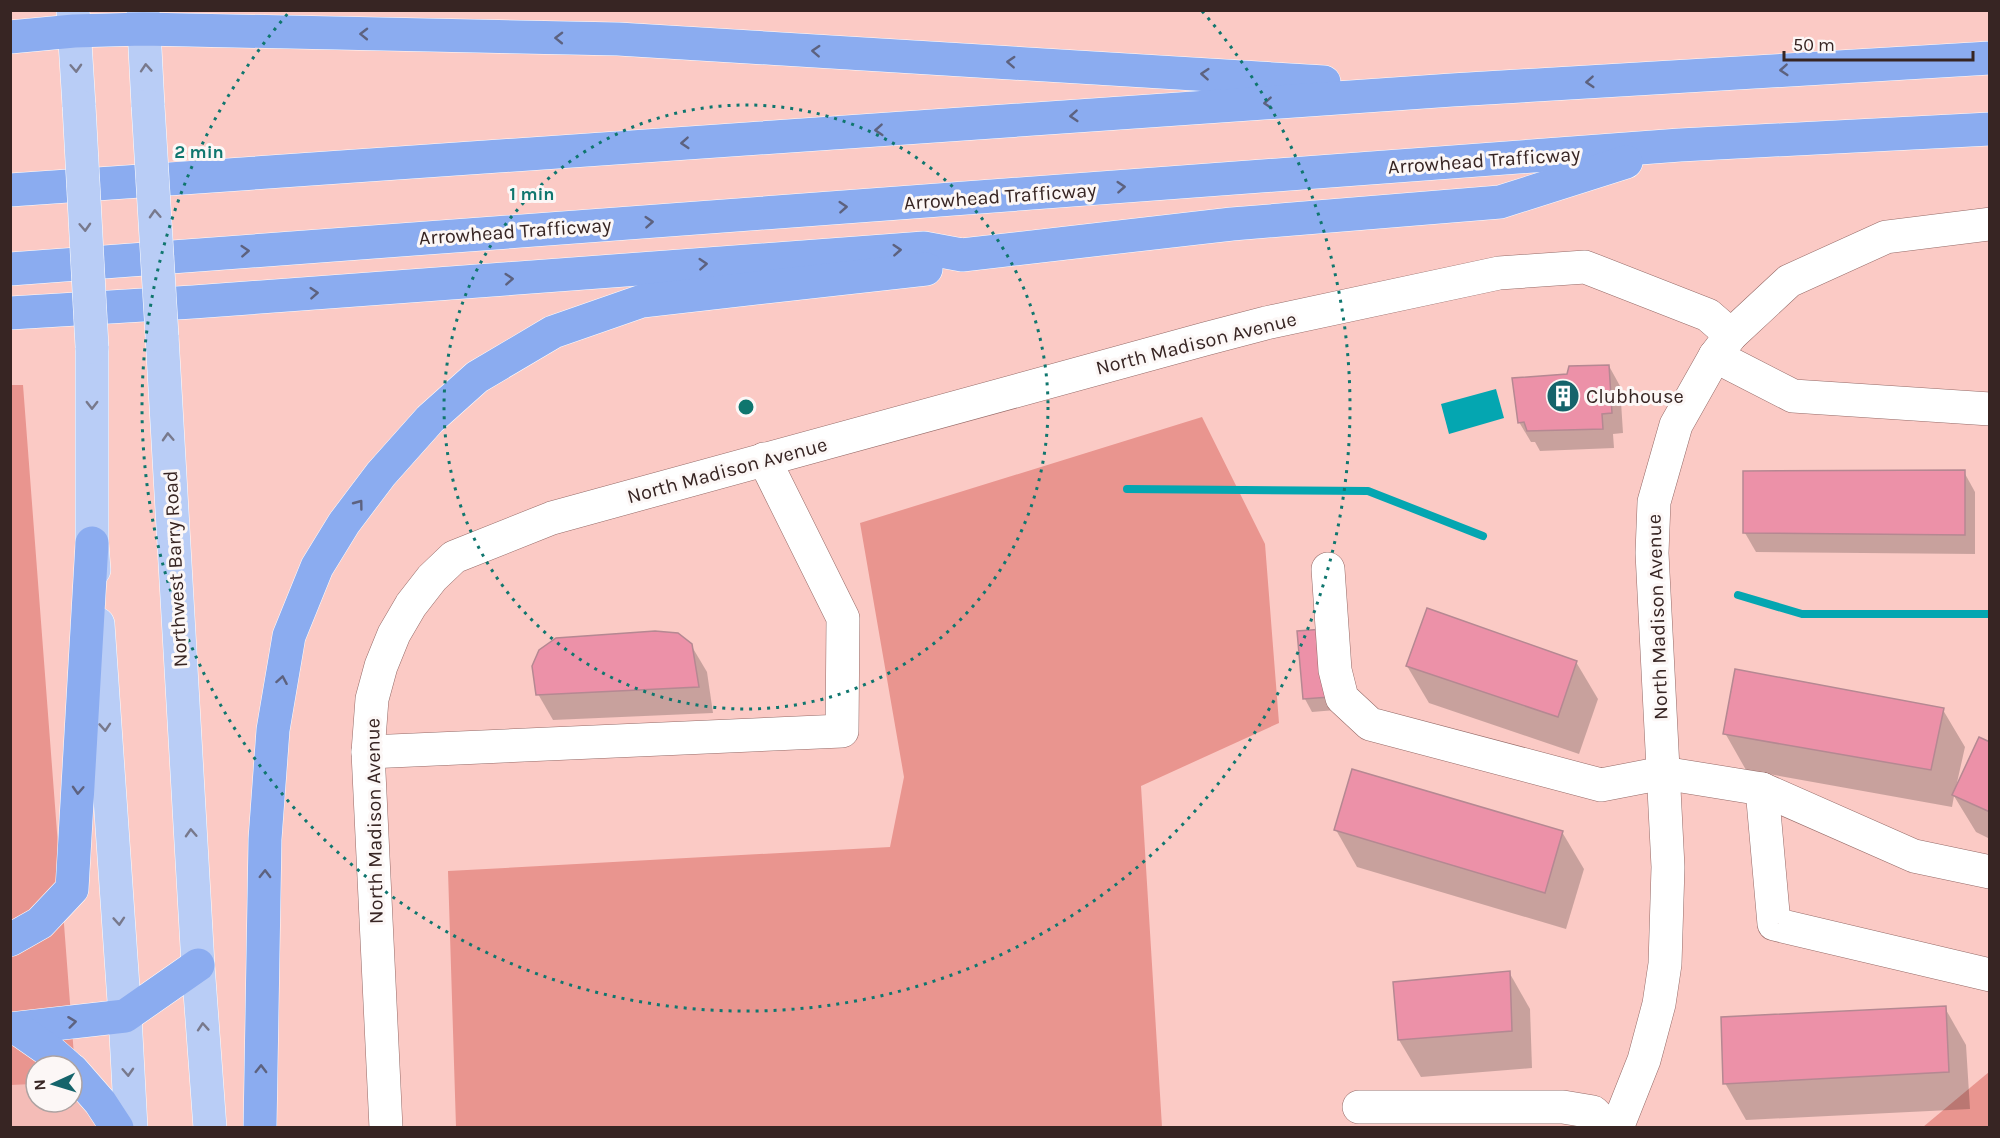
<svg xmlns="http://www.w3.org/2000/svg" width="2000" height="1138" viewBox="0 0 2000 1138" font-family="Karla,sans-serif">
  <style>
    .built { fill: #f4bcb7 }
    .green { fill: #e9958f }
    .water { fill: #04a6b1 }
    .shadow { fill: #0003 }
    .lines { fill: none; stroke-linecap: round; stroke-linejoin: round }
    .stream { stroke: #04a6b1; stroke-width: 8 }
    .building { fill: #ec91a8; stroke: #b58892; stroke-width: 1.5 }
    .minor-casing { stroke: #956a67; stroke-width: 34 }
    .major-casing { stroke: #fff; stroke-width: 34 }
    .highway-casing { stroke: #fff; stroke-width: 34 }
    .minor { stroke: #fff; stroke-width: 33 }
    .major { stroke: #b9cdf6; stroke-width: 33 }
    .highway { stroke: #8bacf0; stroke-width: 33 }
    .major-bridge-casing { stroke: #fff; stroke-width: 34; stroke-linecap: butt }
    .major-bridge { stroke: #b9cdf6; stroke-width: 33 }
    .oneway { stroke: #5d627f }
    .oneway2 { stroke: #78798c }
    .ring { fill: none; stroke: #0f766e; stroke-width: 3; stroke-dasharray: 3 6 }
    .labels { text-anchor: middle; stroke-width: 6; stroke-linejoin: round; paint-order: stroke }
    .street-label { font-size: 20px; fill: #372523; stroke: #fcf7f6 }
    .poi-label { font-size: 20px; fill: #372523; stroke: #fcf7f6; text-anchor: start }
    .centre { fill: #0f766e; stroke: #fcf7f6; stroke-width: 3 }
    .ring-label { font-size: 18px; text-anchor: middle; font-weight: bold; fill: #0f766e; stroke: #fcf7f6; stroke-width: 6; stroke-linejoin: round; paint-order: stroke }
  </style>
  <rect width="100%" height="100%" fill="#fbcac5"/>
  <path class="built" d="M 72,1082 L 113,1127 L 11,1127 L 10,1085 L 36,1084 L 36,1102 L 72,1102 Z"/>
  <g class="green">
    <path d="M 10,385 L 23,385 L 76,1082 L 72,1066 L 36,1066 L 36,1084 L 11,1085 Z"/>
    <path d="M 1202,417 L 1265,544 L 1279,723 L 1141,786 L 1162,1127 L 456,1127 L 448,871 L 890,847 L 904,777 L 860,523 Z"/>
    <path d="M 1989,1072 L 1989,1127 L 1923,1127 Z"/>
  </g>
  <path class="water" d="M 1496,389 L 1504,418 L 1449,434 L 1441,404 Z"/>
  <g class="shadow">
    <path d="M 1609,366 L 1620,386 L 1623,433 L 1613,434 L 1614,448 L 1540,451 L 1535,442 L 1531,442 L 1519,422 L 1568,375 Z"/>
    <path d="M 1964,472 L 1975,492 L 1975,554 L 1756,552 L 1745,533 Z"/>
    <path d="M 1299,633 L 1336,710 L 1312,712 L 1305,699 Z"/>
    <path d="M 691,645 L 707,672 L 713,713 L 553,720 L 538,694 Z"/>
    <path d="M 1576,662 L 1598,699 L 1579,754 L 1429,703 L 1407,666 Z"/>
    <path d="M 1943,710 L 1965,747 L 1956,787 L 1990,743 L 1990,839 L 1976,832 L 1954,796 L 1952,807 L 1746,770 L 1725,733 Z"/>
    <path d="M 1336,830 L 1562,832 L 1584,869 L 1566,929 L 1357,867 Z"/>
    <path d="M 1509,972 L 1530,1009 L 1532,1068 L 1421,1077 L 1399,1040 L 1394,984 Z"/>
    <path d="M 1945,1008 L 1966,1045 L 1970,1109 L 1746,1120 L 1725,1083 Z"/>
  </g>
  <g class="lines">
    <g class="stream">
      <path d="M 1127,489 L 1368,491 L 1483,536"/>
      <path d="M 1738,595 L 1802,614 L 1990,614"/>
    </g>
  </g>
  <g class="building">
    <path d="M 1609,365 L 1612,413 L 1602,414 L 1603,429 L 1527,431 L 1524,422 L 1518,423 L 1512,378 L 1567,374 L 1569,366 Z"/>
    <path d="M 1965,470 L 1965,535 L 1743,533 L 1743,471 Z"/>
    <path d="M 1427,608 L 1577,661 L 1558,717 L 1406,666 Z"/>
    <path d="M 1324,629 L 1330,697 L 1303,699 L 1297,631 Z"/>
    <path d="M 655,631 L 678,633 L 692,644 L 699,687 L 536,695 L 532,666 L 539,650 L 556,638 Z"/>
    <path d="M 1735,669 L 1944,708 L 1931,770 L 1723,734 Z"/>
    <path d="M 1979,737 L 1990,742 L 1990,812 L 1952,795 Z"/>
    <path d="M 1352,769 L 1563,831 L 1545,893 L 1334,830 Z"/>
    <path d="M 1510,971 L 1512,1031 L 1398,1040 L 1393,982 Z"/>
    <path d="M 1946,1006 L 1949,1072 L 1723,1084 L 1721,1017 Z"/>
  </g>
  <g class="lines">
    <defs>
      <g id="minor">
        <path d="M 1715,356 L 1793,396 L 1990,409"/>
        <path d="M 1328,569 L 1335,670 L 1342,698 L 1370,724 L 1601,785 L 1663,773 L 1762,789 L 1914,856 L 1990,872"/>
        <path d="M 368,752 L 842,731 L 843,618 L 764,459"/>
        <path d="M 1762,789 L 1774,924 L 1990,975"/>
        <path d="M 1359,1107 L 1563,1107 L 1593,1112 L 1609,1128"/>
        <path d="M 386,1128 L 368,752 L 372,699 L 381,666 L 394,634 L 411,605 L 432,578 L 454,557 L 552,518 L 1205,339 L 1266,323 L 1499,273 L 1585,267 L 1708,315 L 1731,335"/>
        <path d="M 1617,1128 L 1644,1060 L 1659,1004 L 1665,964 L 1668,867 L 1652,553 L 1654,502 L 1676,425 L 1715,356 L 1731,335 L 1789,281 L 1886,237 L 1990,224"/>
      </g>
      <g id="major">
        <path d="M 73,10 L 79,106"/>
        <path d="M 143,10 L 148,106"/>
        <path d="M 162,336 L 198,965 L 210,1128"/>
        <path d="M 92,347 L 92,543 L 94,570"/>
        <path d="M 98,624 L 125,1016 L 131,1128"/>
      </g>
      <g id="highway">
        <path d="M 10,37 L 74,31 L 143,29 L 618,39 L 1324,82"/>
        <path d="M 10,190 L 1452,90 L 1990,58"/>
        <path d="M 10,269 L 1680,145 L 1990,129"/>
        <path d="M 10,313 L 193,302 L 924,248 L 962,255 L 1232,224 L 1500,202 L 1626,162"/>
        <path d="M 10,940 L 40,923 L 72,889 L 92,543"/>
        <path d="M 10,1029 L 125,1016 L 198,965"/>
        <path d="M 18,1029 L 51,1052 L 67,1066"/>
        <path d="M 72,1070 L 100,1102 L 117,1128"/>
        <path d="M 260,1128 L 265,839 L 273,730 L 289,636 L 317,567 L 344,523 L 381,474 L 430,419 L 477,377 L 553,332 L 642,301 L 926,269"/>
      </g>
    </defs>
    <use href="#minor" class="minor-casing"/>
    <use href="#major" class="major-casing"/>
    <use href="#highway" class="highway-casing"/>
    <use href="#minor" class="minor"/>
    <use href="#major" class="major"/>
    <use href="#highway" class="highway"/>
    <defs>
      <g id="major-bridge">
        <path d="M 79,106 L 92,347"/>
        <path d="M 148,106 L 162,336"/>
      </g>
    </defs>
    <use href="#major-bridge" class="major-bridge-casing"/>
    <use href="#major-bridge" class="major-bridge"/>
  </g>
  <defs><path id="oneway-chevron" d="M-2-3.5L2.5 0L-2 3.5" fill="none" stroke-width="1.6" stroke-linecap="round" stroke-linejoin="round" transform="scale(1.5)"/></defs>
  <g class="oneway">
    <use href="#oneway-chevron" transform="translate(364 34) rotate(-179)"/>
    <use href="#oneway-chevron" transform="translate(559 38) rotate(-179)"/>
    <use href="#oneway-chevron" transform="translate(816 51) rotate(-177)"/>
    <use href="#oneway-chevron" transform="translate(1011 62) rotate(-177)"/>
    <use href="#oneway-chevron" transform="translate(1784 70) rotate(176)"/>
    <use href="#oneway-chevron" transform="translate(1205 74) rotate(-176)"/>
    <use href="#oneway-chevron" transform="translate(1590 82) rotate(176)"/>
    <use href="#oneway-chevron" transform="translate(1268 103) rotate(176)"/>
    <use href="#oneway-chevron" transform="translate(1074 116) rotate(176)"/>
    <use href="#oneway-chevron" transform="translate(879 130) rotate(176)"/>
    <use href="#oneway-chevron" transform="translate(685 143) rotate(176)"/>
    <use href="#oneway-chevron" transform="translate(1121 187) rotate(-4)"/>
    <use href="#oneway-chevron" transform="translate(843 207) rotate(-4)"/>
    <use href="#oneway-chevron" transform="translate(649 222) rotate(-4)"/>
    <use href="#oneway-chevron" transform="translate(897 250) rotate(-4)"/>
    <use href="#oneway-chevron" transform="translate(245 251) rotate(-4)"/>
    <use href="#oneway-chevron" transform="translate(703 264) rotate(-4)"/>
    <use href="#oneway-chevron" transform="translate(509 279) rotate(-4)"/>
    <use href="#oneway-chevron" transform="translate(314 293) rotate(-4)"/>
    <use href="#oneway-chevron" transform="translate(359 504) rotate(-53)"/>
    <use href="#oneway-chevron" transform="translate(282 680) rotate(-80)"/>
    <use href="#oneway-chevron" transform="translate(78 790) rotate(93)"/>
    <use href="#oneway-chevron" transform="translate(265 874) rotate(-89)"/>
    <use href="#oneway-chevron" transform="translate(72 1022) rotate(-7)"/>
    <use href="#oneway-chevron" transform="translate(261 1069) rotate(-89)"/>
  </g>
  <g class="oneway2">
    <use href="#oneway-chevron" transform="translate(76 68) rotate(87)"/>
    <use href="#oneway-chevron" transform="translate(146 68) rotate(-94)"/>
    <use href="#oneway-chevron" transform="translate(155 214) rotate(-93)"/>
    <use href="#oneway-chevron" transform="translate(85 227) rotate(87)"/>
    <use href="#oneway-chevron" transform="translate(92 405) rotate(90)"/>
    <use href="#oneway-chevron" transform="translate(168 437) rotate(-93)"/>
    <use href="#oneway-chevron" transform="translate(105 727) rotate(86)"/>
    <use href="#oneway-chevron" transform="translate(191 833) rotate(-93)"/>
    <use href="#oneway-chevron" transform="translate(119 921) rotate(86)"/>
    <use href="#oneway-chevron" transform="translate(203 1027) rotate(-94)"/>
    <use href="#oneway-chevron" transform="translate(128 1072) rotate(87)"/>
  </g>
  <g class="ring">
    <circle cx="746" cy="407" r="302"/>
    <path d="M1202 11A604 604 0 1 1 290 11"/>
  </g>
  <defs>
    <symbol id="building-disc" viewBox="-11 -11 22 22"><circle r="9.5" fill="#15646b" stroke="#fcf7f6"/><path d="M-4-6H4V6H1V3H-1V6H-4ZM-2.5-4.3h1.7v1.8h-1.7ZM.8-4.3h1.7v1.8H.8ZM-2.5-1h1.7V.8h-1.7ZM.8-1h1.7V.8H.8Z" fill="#fff"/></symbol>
  </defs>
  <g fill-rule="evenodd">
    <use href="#building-disc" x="1544" y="377" width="38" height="38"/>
  </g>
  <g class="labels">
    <g class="street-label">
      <text transform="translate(1484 160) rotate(-4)" y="7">Arrowhead Trafficway</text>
      <text transform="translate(1000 196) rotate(-4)" y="7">Arrowhead Trafficway</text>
      <text transform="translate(515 231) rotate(-4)" y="7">Arrowhead Trafficway</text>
      <text transform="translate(1196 343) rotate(-14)" y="7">North Madison Avenue</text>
      <text transform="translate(727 470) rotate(-15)" y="7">North Madison Avenue</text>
      <text transform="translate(175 569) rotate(-93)" y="7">Northwest Barry Road</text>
      <text transform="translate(1657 617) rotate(-92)" y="7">North Madison Avenue</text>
      <text transform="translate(374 821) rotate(-91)" y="7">North Madison Avenue</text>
    </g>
    <g class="poi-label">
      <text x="1586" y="403">Clubhouse</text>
    </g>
  </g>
  <circle cx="746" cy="407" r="9" class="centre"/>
  <g class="ring-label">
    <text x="199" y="158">2 min</text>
    <text x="532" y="200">1 min</text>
  </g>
  <rect width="2000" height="1138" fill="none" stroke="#372523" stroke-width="24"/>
  <g transform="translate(54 1084) rotate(266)"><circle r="28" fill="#fcf7f6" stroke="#ada3a2" stroke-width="1.5"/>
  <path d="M0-4.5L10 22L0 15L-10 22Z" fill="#15646b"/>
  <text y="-9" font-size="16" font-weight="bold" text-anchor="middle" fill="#372523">N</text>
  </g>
  <path d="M1784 51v9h189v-9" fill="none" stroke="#372523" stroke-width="3"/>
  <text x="1793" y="51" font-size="18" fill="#372523" stroke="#fcf7f6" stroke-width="4.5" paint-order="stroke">50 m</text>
</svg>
